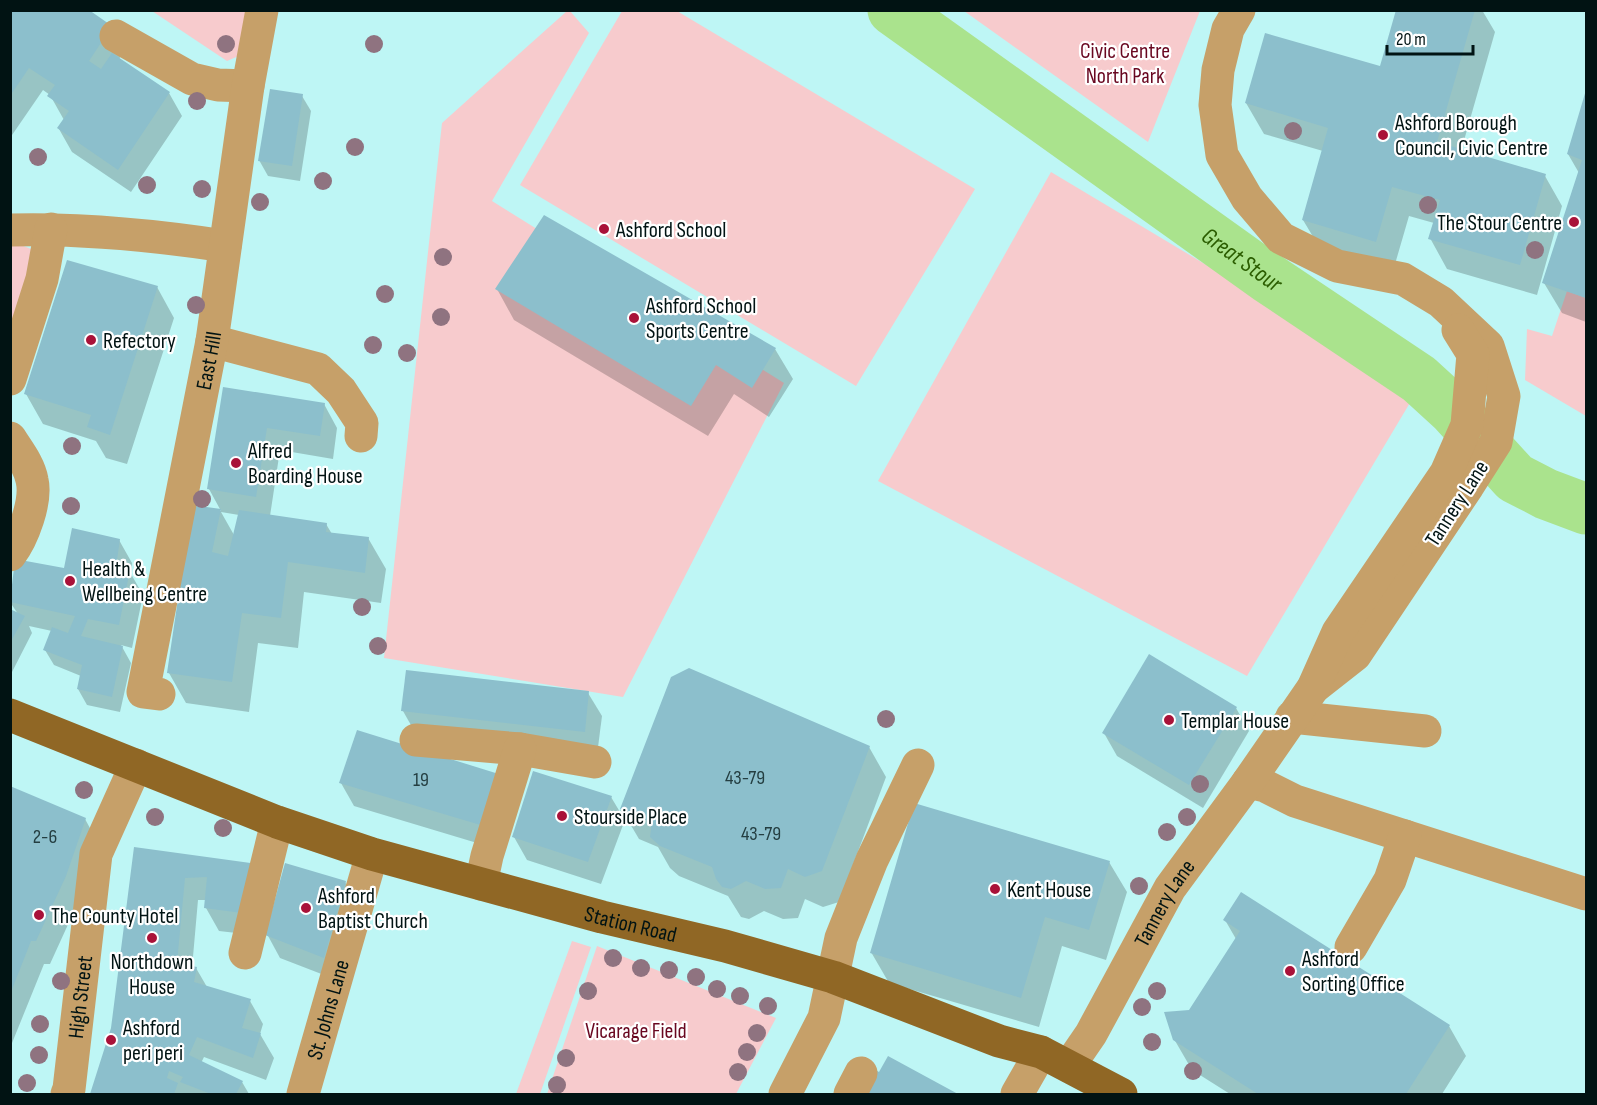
<svg xmlns="http://www.w3.org/2000/svg" width="1597" height="1105" viewBox="0 0 1597 1105" font-family="'Sofia Sans Condensed',sans-serif">
  <style>
    .green { fill: #f7cbcd }
    .shadow { fill: #0003; fill-rule: evenodd }
    .lines { fill: none; stroke-linecap: round; stroke-linejoin: round }
    .river { stroke: #aae38d; stroke-width: 51 }
    .building { fill: #8cbfcc }
    .minor { stroke: #c6a069; stroke-width: 33 }
    .major { stroke: #906725; stroke-width: 33 }
    .tree { fill: #8f7380 }
    .poi-dot { fill: #a91239; stroke: #fff; stroke-width: 2 }
    .labels { text-anchor: middle; stroke-width: 4.5; stroke-linejoin: round; paint-order: stroke }
    .number-label { font-size: 20px; fill: #243e41 }
    .park-label { font-size: 22px; fill: #690720; stroke: #fff }
    .poi-label { font-size: 22px; fill: #011313; stroke: #fff; text-anchor: start }
    .street-label { font-size: 22px; fill: #011313; stroke: #fff }
    .water-label { font-size: 24px; font-style: italic; fill: #2b5d00; stroke: #fff }
  </style>
  <rect width="100%" height="100%" fill="#bef6f5"/>
  <g class="green">
    <path d="M 152,11 L 247,11 L 241,55 L 227,61 Z"/>
    <path d="M 567,11 L 570,11 L 589,33 L 492,201 L 784,383 L 623,697 L 384,658 L 442,123 Z"/>
    <path d="M 677,11 L 975,189 L 856,386 L 520,185 L 622,11 Z"/>
    <path d="M 964,11 L 1200,10 L 1200,11 L 1148,142 Z"/>
    <path d="M 1051,172 L 1417,391 L 1247,676 L 878,481 Z"/>
    <path d="M 11,241 L 36,251 L 11,335 Z"/>
    <path d="M 1567,291 L 1586,298 L 1586,416 L 1525,380 L 1527,329 L 1552,336 Z"/>
    <path d="M 572,941 L 591,947 L 540,1094 L 516,1094 Z"/>
    <path d="M 597,946 L 776,1018 L 736,1094 L 547,1094 Z"/>
  </g>
  <g class="shadow">
    <path d="M 10,10 L 124,51 L 119,59 L 169,93 L 182,116 L 131,192 L 72,152 L 59,129 L 64,120 L 50,95 L 43,90 L 10,138 Z"/>
    <path d="M 1398,10 L 1482,10 L 1495,32 L 1461,151 L 1545,176 L 1562,206 L 1537,295 L 1447,269 L 1430,238 L 1434,223 L 1409,216 L 1393,271 L 1321,250 L 1303,220 L 1323,151 L 1264,134 L 1246,103 L 1381,68 Z"/>
    <path d="M 1586,93 L 1586,322 L 1562,313 L 1544,283 L 1579,173 L 1568,154 Z"/>
    <path d="M 302,96 L 311,111 L 300,181 L 268,176 L 259,160 Z"/>
    <path d="M 157,287 L 174,318 L 127,464 L 106,458 L 96,441 L 43,424 L 26,394 Z"/>
    <path d="M 497,289 L 775,349 L 793,379 L 769,417 L 734,394 L 708,436 L 514,320 Z"/>
    <path d="M 224,389 L 324,404 L 337,428 L 333,459 L 280,450 L 270,516 L 326,524 L 332,534 L 368,538 L 386,569 L 381,603 L 304,592 L 298,648 L 258,643 L 249,712 L 186,703 L 169,673 L 193,506 L 221,511 L 209,489 ZM 221,512 L 239,515 L 234,535 Z"/>
    <path d="M 119,540 L 132,563 L 131,574 L 143,595 L 132,648 L 121,645 L 131,663 L 120,712 L 87,705 L 78,689 L 81,676 L 54,665 L 45,650 L 52,631 L 29,626 L 32,633 L 12,672 L 10,671 L 10,611 L 18,614 L 10,602 Z"/>
    <path d="M 672,678 L 869,747 L 886,777 L 839,902 L 823,907 L 805,899 L 798,918 L 783,919 L 764,911 L 749,919 L 741,917 L 728,896 L 679,876 L 670,868 L 658,847 L 639,839 L 626,817 L 601,884 L 527,860 L 514,837 L 611,797 L 620,812 Z"/>
    <path d="M 588,693 L 602,716 L 597,755 L 416,734 L 403,711 Z"/>
    <path d="M 1236,708 L 1249,731 L 1203,808 L 1117,756 L 1104,733 Z"/>
    <path d="M 501,776 L 497,849 L 354,806 L 341,783 Z"/>
    <path d="M 10,788 L 85,819 L 102,850 L 50,964 L 44,964 L 10,1048 Z"/>
    <path d="M 135,849 L 256,866 L 263,936 L 219,931 L 206,908 L 206,900 L 198,900 L 192,968 L 196,968 L 207,987 L 250,1001 L 263,1024 L 260,1034 L 274,1058 L 266,1080 L 204,1057 L 201,1063 L 242,1082 L 249,1094 L 91,1094 L 105,1056 L 112,1028 Z"/>
    <path d="M 1109,862 L 1127,892 L 1106,960 L 1062,946 L 1039,1027 L 889,983 L 871,952 Z"/>
    <path d="M 345,882 L 359,905 L 337,980 L 280,958 L 267,934 Z"/>
    <path d="M 1225,920 L 1449,1026 L 1466,1056 L 1442,1094 L 1230,1094 L 1192,1070 L 1174,1039 L 1236,939 Z"/>
    <path d="M 889,1058 L 955,1094 L 858,1094 L 880,1074 Z"/>
  </g>
  <g class="lines">
    <path class="river" id="s1" d="M 893,10 L 1268,278 L 1419,379 L 1454,411 L 1515,478 L 1546,494 L 1586,509"/>
  </g>
  <g class="building">
    <path d="M 10,10 L 89,10 L 112,26 L 89,61 L 101,69 L 112,53 L 170,92 L 118,170 L 57,128 L 69,111 L 47,96 L 55,85 L 29,68 L 10,96 Z"/>
    <path d="M 1396,10 L 1475,10 L 1437,142 L 1546,174 L 1520,265 L 1428,239 L 1440,200 L 1392,187 L 1376,242 L 1302,220 L 1328,128 L 1245,103 L 1265,33 L 1380,66 Z"/>
    <path d="M 270,89 L 303,94 L 292,166 L 258,161 Z"/>
    <path d="M 1586,90 L 1586,298 L 1542,283 L 1582,160 L 1567,154 Z"/>
    <path d="M 544,215 L 776,348 L 752,388 L 716,365 L 691,406 L 495,289 Z"/>
    <path d="M 67,260 L 158,286 L 110,435 L 87,427 L 91,415 L 24,394 Z"/>
    <path d="M 223,387 L 325,403 L 320,436 L 267,428 L 256,497 L 207,489 Z"/>
    <path d="M 192,505 L 221,509 L 212,552 L 228,556 L 239,510 L 327,523 L 326,532 L 369,537 L 365,573 L 288,562 L 281,618 L 242,613 L 232,682 L 167,673 Z"/>
    <path d="M 72,528 L 120,539 L 116,567 L 130,570 L 119,625 L 88,619 L 81,636 L 123,646 L 112,697 L 77,689 L 82,665 L 43,650 L 52,627 L 68,633 L 75,616 L 10,602 L 15,559 L 64,568 Z"/>
    <path d="M 10,609 L 25,616 L 10,643 Z"/>
    <path d="M 1149,654 L 1237,707 L 1189,785 L 1102,733 Z"/>
    <path d="M 689,668 L 870,746 L 822,871 L 805,877 L 788,869 L 781,888 L 765,889 L 746,881 L 731,889 L 722,887 L 716,879 L 712,867 L 660,846 L 650,837 L 652,822 L 620,809 L 671,677 Z"/>
    <path d="M 406,670 L 589,691 L 585,732 L 401,711 Z"/>
    <path d="M 357,730 L 502,775 L 484,826 L 339,783 Z"/>
    <path d="M 533,771 L 612,796 L 588,862 L 512,837 Z"/>
    <path d="M 10,786 L 86,818 L 66,876 L 36,941 L 31,941 L 11,992 Z"/>
    <path d="M 914,803 L 1110,861 L 1089,930 L 1045,917 L 1021,998 L 870,953 Z"/>
    <path d="M 134,847 L 257,864 L 250,914 L 204,908 L 207,877 L 185,878 L 177,963 L 197,967 L 194,982 L 251,999 L 242,1028 L 261,1033 L 253,1058 L 197,1037 L 189,1055 L 243,1081 L 236,1094 L 211,1094 L 180,1082 L 183,1077 L 169,1071 L 167,1078 L 178,1083 L 174,1094 L 90,1094 L 111,1028 Z"/>
    <path d="M 285,863 L 346,881 L 324,958 L 265,935 Z"/>
    <path d="M 1241,892 L 1450,1025 L 1406,1094 L 1258,1094 L 1173,1040 L 1164,1012 L 1189,1010 L 1240,931 L 1223,920 Z"/>
    <path d="M 888,1056 L 958,1094 L 856,1094 L 871,1067 L 879,1072 Z"/>
  </g>
  <g class="lines">
    <g class="minor">
      <path d="M 1239,10 L 1228,29 L 1218,70 L 1215,105 L 1222,155 L 1247,198 L 1281,238 L 1337,266 L 1403,279 L 1441,302 L 1488,346 L 1504,396 L 1496,442 L 1468,486 L 1355,655 L 1313,688"/>
      <path d="M 116,36 L 192,79 L 218,85 L 248,86"/>
      <path d="M 10,230 C 83,228 153,235 225,246"/>
      <path d="M 212,341 L 318,369 L 341,391 L 362,423 L 361,436"/>
      <path d="M 10,379 L 42,279 L 51,229"/>
      <path d="M 10,438 C 18,451 29,464 32,480 C 37,501 23,538 10,555"/>
      <path id="s2" d="M 159,694 L 143,692 L 212,341 L 248,86 L 262,10"/>
      <path d="M 1292,717 L 1425,731"/>
      <path d="M 416,740 L 520,749 L 595,762"/>
      <path d="M 1248,782 L 1265,786 L 1295,801 L 1586,894"/>
      <path d="M 481,884 L 487,856 L 520,749"/>
      <path d="M 1351,947 L 1390,880 L 1405,836"/>
      <path d="M 245,953 L 277,822"/>
      <path id="s3" d="M 1069,1066 L 1091,1034 L 1170,888 L 1248,782 L 1313,688 L 1338,632 L 1446,473 L 1467,425 L 1473,354 L 1458,330"/>
      <path id="s4" d="M 67,1094 L 69,1089 L 96,854 L 136,765"/>
      <path id="s5" d="M 303,1094 L 372,854"/>
      <path d="M 785,1094 L 824,1018 L 841,938 L 872,860 L 918,765"/>
      <path d="M 850,1094 L 861,1073"/>
      <path d="M 1017,1094 L 1041,1052"/>
    </g>
    <path class="major" id="s6" d="M 10,715 L 277,822 L 372,854 L 602,917 L 725,946 L 833,977 L 999,1041 L 1041,1052 L 1121,1094"/>
  </g>
  <g class="tree">
    <circle cx="226" cy="44" r="9"/>
    <circle cx="374" cy="44" r="9"/>
    <circle cx="197" cy="101" r="9"/>
    <circle cx="1293" cy="131" r="9"/>
    <circle cx="355" cy="147" r="9"/>
    <circle cx="38" cy="157" r="9"/>
    <circle cx="323" cy="181" r="9"/>
    <circle cx="147" cy="185" r="9"/>
    <circle cx="202" cy="189" r="9"/>
    <circle cx="260" cy="202" r="9"/>
    <circle cx="1428" cy="205" r="9"/>
    <circle cx="1535" cy="250" r="9"/>
    <circle cx="443" cy="257" r="9"/>
    <circle cx="385" cy="294" r="9"/>
    <circle cx="196" cy="305" r="9"/>
    <circle cx="441" cy="317" r="9"/>
    <circle cx="373" cy="345" r="9"/>
    <circle cx="407" cy="353" r="9"/>
    <circle cx="72" cy="446" r="9"/>
    <circle cx="202" cy="499" r="9"/>
    <circle cx="71" cy="506" r="9"/>
    <circle cx="362" cy="607" r="9"/>
    <circle cx="378" cy="646" r="9"/>
    <circle cx="886" cy="719" r="9"/>
    <circle cx="1200" cy="784" r="9"/>
    <circle cx="84" cy="790" r="9"/>
    <circle cx="155" cy="817" r="9"/>
    <circle cx="1187" cy="817" r="9"/>
    <circle cx="223" cy="828" r="9"/>
    <circle cx="1167" cy="832" r="9"/>
    <circle cx="1139" cy="886" r="9"/>
    <circle cx="613" cy="958" r="9"/>
    <circle cx="641" cy="968" r="9"/>
    <circle cx="669" cy="970" r="9"/>
    <circle cx="696" cy="977" r="9"/>
    <circle cx="61" cy="981" r="9"/>
    <circle cx="717" cy="989" r="9"/>
    <circle cx="588" cy="991" r="9"/>
    <circle cx="1157" cy="991" r="9"/>
    <circle cx="740" cy="996" r="9"/>
    <circle cx="768" cy="1006" r="9"/>
    <circle cx="1142" cy="1007" r="9"/>
    <circle cx="40" cy="1024" r="9"/>
    <circle cx="757" cy="1033" r="9"/>
    <circle cx="1152" cy="1042" r="9"/>
    <circle cx="747" cy="1052" r="9"/>
    <circle cx="39" cy="1055" r="9"/>
    <circle cx="566" cy="1058" r="9"/>
    <circle cx="1193" cy="1071" r="9"/>
    <circle cx="738" cy="1072" r="9"/>
    <circle cx="27" cy="1083" r="9"/>
    <circle cx="557" cy="1085" r="9"/>
  </g>
  <g class="poi-dot">
    <circle cx="1383" cy="135" r="6"/>
    <circle cx="1574" cy="222" r="6"/>
    <circle cx="604" cy="229" r="6"/>
    <circle cx="634" cy="318" r="6"/>
    <circle cx="91" cy="340" r="6"/>
    <circle cx="236" cy="463" r="6"/>
    <circle cx="70" cy="581" r="6"/>
    <circle cx="1169" cy="720" r="6"/>
    <circle cx="562" cy="816" r="6"/>
    <circle cx="995" cy="889" r="6"/>
    <circle cx="306" cy="908" r="6"/>
    <circle cx="39" cy="915" r="6"/>
    <circle cx="152" cy="938" r="6"/>
    <circle cx="1290" cy="971" r="6"/>
    <circle cx="111" cy="1040" r="6"/>
  </g>
  <g class="labels">
    <g class="number-label">
      <text x="745" y="784">43-79</text>
      <text x="421" y="786">19</text>
      <text x="761" y="840">43-79</text>
      <text x="45" y="843">2-6</text>
    </g>
    <g class="park-label">
      <text x="1125" y="58">Civic Centre<tspan x="1125" dy="25">North Park</tspan></text>
      <text x="636" y="1038">Vicarage Field</text>
    </g>
    <g class="poi-label">
      <text x="1395" y="130">Ashford Borough<tspan x="1395" dy="25">Council, Civic Centre</tspan></text>
      <text x="1562" y="230" text-anchor="end">The Stour Centre</text>
      <text x="616" y="237">Ashford School</text>
      <text x="646" y="313">Ashford School<tspan x="646" dy="25">Sports Centre</tspan></text>
      <text x="103" y="348">Refectory</text>
      <text x="248" y="458">Alfred<tspan x="248" dy="25">Boarding House</tspan></text>
      <text x="82" y="576">Health &amp;<tspan x="82" dy="25">Wellbeing Centre</tspan></text>
      <text x="1181" y="728">Templar House</text>
      <text x="574" y="824">Stourside Place</text>
      <text x="1007" y="897">Kent House</text>
      <text x="318" y="903">Ashford<tspan x="318" dy="25">Baptist Church</tspan></text>
      <text x="51" y="923">The County Hotel</text>
      <text x="1302" y="966">Ashford<tspan x="1302" dy="25">Sorting Office</tspan></text>
      <text x="152" y="969" text-anchor="middle">Northdown<tspan x="152" dy="25">House</tspan></text>
      <text x="123" y="1035">Ashford<tspan x="123" dy="25">peri peri</tspan></text>
    </g>
    <g class="street-label">
      <text dy="8" stroke="none"><textPath href="#s2" startOffset="354">East Hill</textPath></text>
      <text transform="translate(1456 503) rotate(-57)" y="8">Tannery Lane</text>
      <text dy="8" stroke="none"><textPath href="#s3" startOffset="189">Tannery Lane</textPath></text>
      <text dy="8" stroke="none"><textPath href="#s6" startOffset="656">Station Road</textPath></text>
      <text dy="8" stroke="none"><textPath href="#s4" startOffset="98">High Street</textPath></text>
      <text dy="8" stroke="none"><textPath href="#s5" startOffset="88">St. Johns Lane</textPath></text>
    </g>
    <g class="water-label">
      <text dy="8" stroke="none"><textPath href="#s1" startOffset="429">Great Stour</textPath></text>
    </g>
  </g>
  <rect width="1597" height="1105" fill="none" stroke="#011313" stroke-width="24"/>
  <path d="M1387 45v9h86v-9" fill="none" stroke="#011313" stroke-width="3"/>
  <text x="1396" y="45" font-size="18" fill="#011313" stroke="#ffffff" stroke-width="4.5" paint-order="stroke">20 m</text>
</svg>
